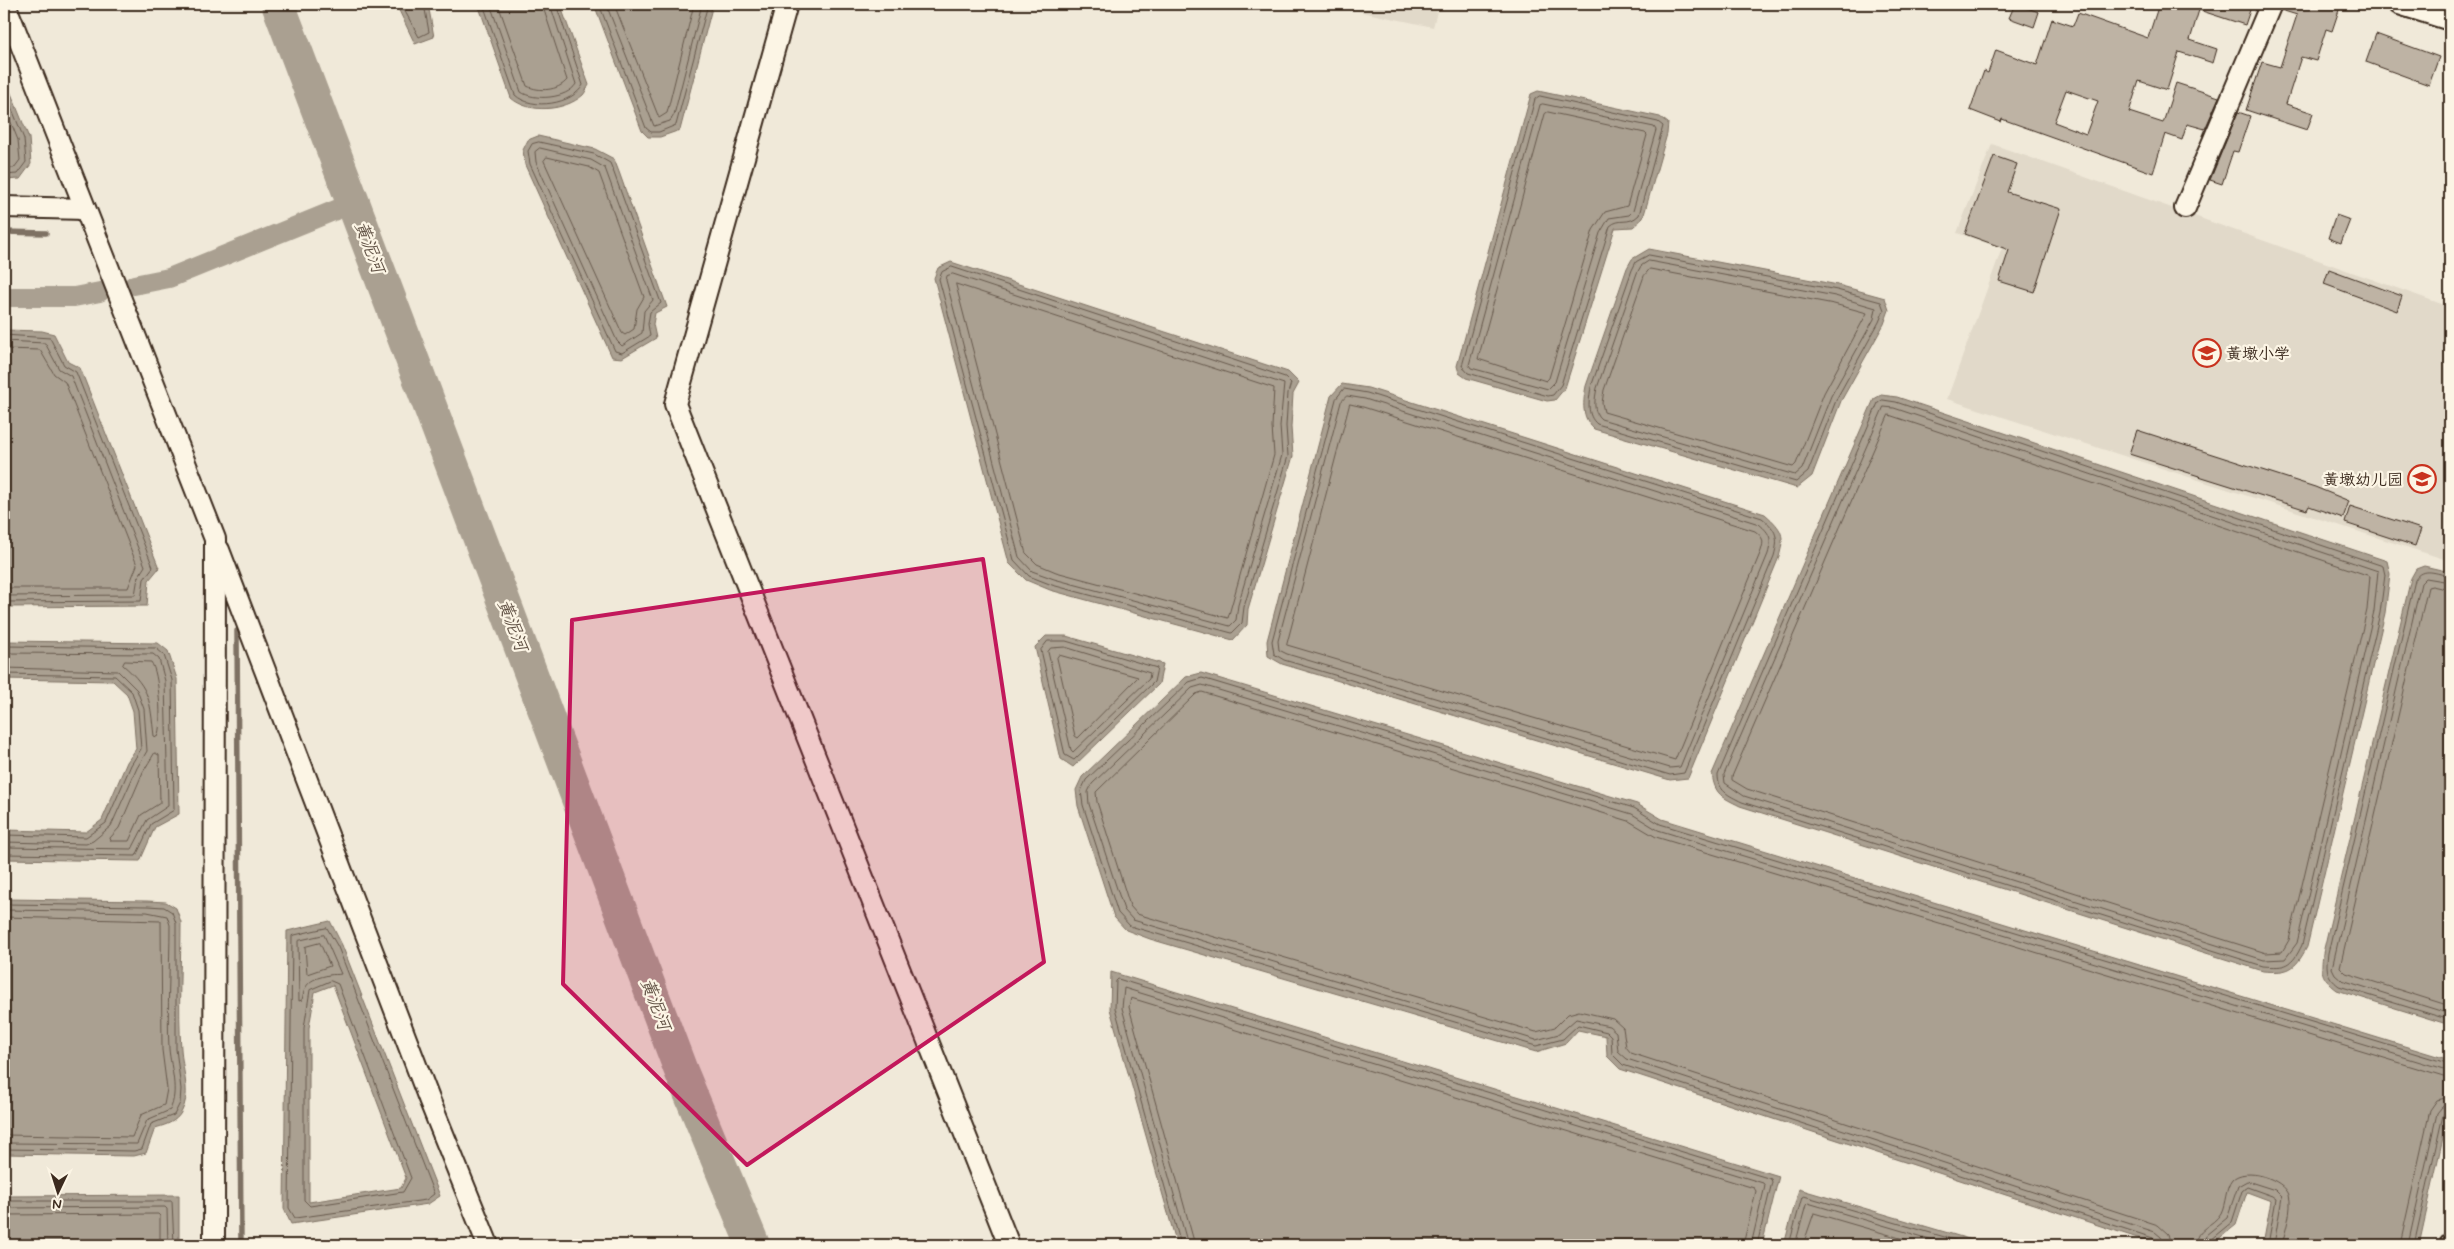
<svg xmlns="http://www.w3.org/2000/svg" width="2454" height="1249" viewBox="0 0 2454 1249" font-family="Mynerve,'LXGW WenKai TC',sans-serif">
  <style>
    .built { fill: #e1d9c9 }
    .water { fill: #aaa091; stroke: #7e7163; fill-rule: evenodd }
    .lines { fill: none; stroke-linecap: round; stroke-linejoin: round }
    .shore { stroke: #67594c; stroke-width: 1 }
    .stream { stroke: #7e7163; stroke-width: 5.5 }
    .canal { stroke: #aaa091; stroke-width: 20 }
    .river { stroke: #aaa091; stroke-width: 34 }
    .building { fill: #beb3a4; stroke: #3b2a1e; fill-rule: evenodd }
    .street-casing { stroke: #3b2a1e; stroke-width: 24 }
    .street { stroke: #fcf5e5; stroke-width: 20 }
    .marked { fill: #c2185b; fill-opacity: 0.2; stroke: #c2185b; stroke-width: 4; stroke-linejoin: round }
    .labels { text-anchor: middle; stroke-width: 4.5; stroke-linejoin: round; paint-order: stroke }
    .poi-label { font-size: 16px; fill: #3b2a1e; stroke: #fcf5e5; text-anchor: start }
    .water-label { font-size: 18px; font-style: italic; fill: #625346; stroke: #fcf5e5 }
  </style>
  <rect width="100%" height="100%" fill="#f0e9d9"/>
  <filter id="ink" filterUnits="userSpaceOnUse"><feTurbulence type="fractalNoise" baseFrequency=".02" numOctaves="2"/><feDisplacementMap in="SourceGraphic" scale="10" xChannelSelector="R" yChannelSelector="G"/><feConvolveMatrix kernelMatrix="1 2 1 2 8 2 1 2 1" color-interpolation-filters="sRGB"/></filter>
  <g filter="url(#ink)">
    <g class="built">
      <path d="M 1324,4 L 1439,4 L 1433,27 Z"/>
      <path d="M 1992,144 L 2450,307 L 2450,561 L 1947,399 L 2002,248 L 1957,233 Z"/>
    </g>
    <g class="water">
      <path d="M 396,4 L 428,4 L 434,37 L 415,44 Z"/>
      <path d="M 478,4 L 560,4 L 589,85 C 587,88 585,93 583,95 C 565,111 529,114 511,98 Z"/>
      <path d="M 594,4 L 713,4 L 680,130 L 660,137 L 648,137 L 642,131 Z"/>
      <path d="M 4,76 L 29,138 L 31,164 L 20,179 L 4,180 Z"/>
      <path d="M 1538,91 L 1660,117 L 1668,123 L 1667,134 L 1643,218 L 1633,227 L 1615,228 L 1565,388 L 1555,400 L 1547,401 L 1466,378 L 1459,373 L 1457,366 L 1531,94 Z"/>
      <path d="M 538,136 L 595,149 L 614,159 L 619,172 L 667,307 L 655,313 L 653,324 L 656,338 L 622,358 L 612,357 L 525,165 L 523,150 L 528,140 Z"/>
      <path d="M 1649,249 L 1838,285 L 1885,298 L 1889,310 L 1884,324 L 1841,401 L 1812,476 L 1797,488 L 1594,429 C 1581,417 1583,402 1586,386 L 1627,268 L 1632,259 Z"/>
      <path d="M 951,262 L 1288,372 L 1299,383 L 1293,394 L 1291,427 L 1293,456 L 1248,609 L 1247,625 L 1233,640 L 1050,590 L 1026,580 L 1009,563 L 934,278 L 938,268 Z"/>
      <path d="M 4,330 L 42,331 L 54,334 L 68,362 L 80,368 L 159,568 L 149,580 L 147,606 L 4,607 Z"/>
      <path d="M 1342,384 L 1368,388 L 1765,514 C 1783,530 1785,535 1779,557 L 1688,778 L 1670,780 L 1282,664 L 1268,656 L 1267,641 L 1331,396 Z"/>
      <path d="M 1881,395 L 1897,397 L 2387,561 L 2390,574 L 2385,613 L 2307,947 C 2295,970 2289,973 2263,971 L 1740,806 C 1722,797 1715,795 1712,774 L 1874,399 Z"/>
      <path d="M 2424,566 L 2450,572 L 2450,1025 L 2337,990 C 2320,977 2321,972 2323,953 L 2411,578 L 2416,569 Z"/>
      <path d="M 1046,636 L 1066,636 L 1163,664 L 1159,684 L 1073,767 L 1061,759 L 1035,647 Z"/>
      <path d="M 4,641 L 158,643 L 168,651 L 177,679 L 179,814 L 155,827 L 140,861 L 4,859 L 4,830 L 86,832 L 102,820 L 127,762 L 136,749 L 133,711 L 127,694 L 113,681 L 4,679 Z"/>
      <path d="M 1201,673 L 1637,804 L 1662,819 L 2450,1060 L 2450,1106 L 2419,1245 L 2263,1245 L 2271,1201 L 2247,1192 L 2236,1225 L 2211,1245 L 2159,1245 L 1620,1069 L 1607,1056 L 1606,1036 L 1578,1030 L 1566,1043 L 1536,1052 L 1150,939 L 1126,930 L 1114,917 L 1078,806 L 1076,790 L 1082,777 L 1186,677 Z"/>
      <path d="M 4,899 L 147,901 L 166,902 L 176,908 L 181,922 C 181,964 178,1008 181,1049 C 182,1068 190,1089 184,1106 C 179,1121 169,1124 155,1128 L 146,1153 L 134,1156 L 4,1154 Z"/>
      <path d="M 330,921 L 342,945 L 440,1196 L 428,1204 L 291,1224 L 284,1209 L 287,931 ZM 333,985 L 406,1178 L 401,1188 L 309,1202 L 309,1028 L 315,992 Z"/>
      <path d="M 1111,972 L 1779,1176 L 1762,1245 L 1177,1245 L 1110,1009 Z"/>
      <path d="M 1799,1189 L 1989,1245 L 1990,1245 L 1784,1245 Z"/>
      <path d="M 179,1195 L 179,1245 L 4,1245 L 4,1196 Z"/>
    </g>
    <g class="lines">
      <g class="shore">
        <path d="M 401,4 L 419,37 L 429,32 L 424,4"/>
        <path d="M 483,4 L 515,95 C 532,111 573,104 583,85 L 556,4"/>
        <path d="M 490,4 L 521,92 C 534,101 567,99 576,84 L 550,4"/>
        <path d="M 498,4 L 527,86 C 539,92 558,91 567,80 L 542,4"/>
        <path d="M 599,4 L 646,128 L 651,132 L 659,132 L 676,125 L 708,4"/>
        <path d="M 606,4 L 654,126 L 670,121 L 674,115 L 702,4"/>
        <path d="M 614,4 L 659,118 L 667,113 L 694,4"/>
        <path d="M 4,89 L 24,139 L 26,162 L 17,174 L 4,175"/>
        <path d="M 1540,96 L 1658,122 L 1663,126 L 1639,215 C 1628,226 1620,217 1610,226 L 1561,385 L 1553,395 L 1548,396 L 1468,373 L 1462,366 L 1535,99 Z"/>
        <path d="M 1543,104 L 1654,127 L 1656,130 L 1633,211 L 1629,215 L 1609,218 L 1600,233 L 1555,382 L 1548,389 L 1471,368 L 1469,365 L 1540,105 Z"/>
        <path d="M 4,105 L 18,140 L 20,160 L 14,168 L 4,168"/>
        <path d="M 1548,112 L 1645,133 L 1647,135 L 1627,206 L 1605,212 L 1593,230 L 1549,378 L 1546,381 L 1478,359 L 1545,114 Z"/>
        <path d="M 539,142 L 594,154 L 610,163 L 614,173 L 661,303 L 650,312 L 648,324 L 650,336 L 622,353 L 615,351 L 530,164 L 528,151 L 532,144 Z"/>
        <path d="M 540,148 L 591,160 L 605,168 L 653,300 L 644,311 L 642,333 L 622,346 L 617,341 L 536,162 L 535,152 Z"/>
        <path d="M 547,157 L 589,167 L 599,173 L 644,297 L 637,309 L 634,329 L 625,335 L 622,333 L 544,161 Z"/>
        <path d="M 1649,255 L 1837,290 L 1881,302 L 1884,310 L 1879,322 L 1837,398 L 1808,472 L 1796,482 L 1597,424 C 1586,415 1589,400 1591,387 L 1632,270 L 1636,262 Z"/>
        <path d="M 1649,261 L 1835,296 L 1876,308 L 1874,319 L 1831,396 L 1802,469 L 1795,475 L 1601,419 C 1592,412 1595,398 1597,388 L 1637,273 L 1641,266 Z"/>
        <path d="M 952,267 L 1285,377 L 1291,383 L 1288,393 L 1286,426 L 1288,456 L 1244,607 L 1242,623 L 1232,633 L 1052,585 L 1029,576 L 1014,560 L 939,279 L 942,272 Z"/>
        <path d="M 1650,269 L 1834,304 L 1867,313 L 1824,393 L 1796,464 L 1793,467 L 1604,412 L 1602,403 L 1604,390 L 1644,276 Z"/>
        <path d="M 953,274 L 1284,384 L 1280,426 L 1282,455 L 1238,605 L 1236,620 L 1230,626 L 1054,579 L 1032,571 L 1019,557 L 946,280 L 947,276 Z"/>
        <path d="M 956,284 L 1274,388 L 1272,427 L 1274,455 L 1228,618 L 1056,572 L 1037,564 L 1026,553 Z"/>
        <path d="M 4,335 L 50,338 L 64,365 L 76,372 L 153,567 L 144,579 L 141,601 L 4,602"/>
        <path d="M 4,341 L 45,343 L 59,369 L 71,376 L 145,566 L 138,577 L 135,595 L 4,596"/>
        <path d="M 4,349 L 40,350 L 54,374 L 65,382 L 137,565 L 128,588 L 4,588"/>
        <path d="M 1344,389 L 1367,393 L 1762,518 C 1777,530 1779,538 1774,556 L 1684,773 L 1670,775 L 1284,660 L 1274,654 L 1272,641 L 1336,399 Z"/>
        <path d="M 1347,396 L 1365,399 L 1759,524 C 1771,534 1772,539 1768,554 L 1680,767 L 1670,768 L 1287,654 L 1279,650 L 1278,641 L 1341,402 Z"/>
        <path d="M 1883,400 L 1896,402 L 2383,566 L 2385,575 L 2380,613 L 2302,945 C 2292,966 2287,968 2263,966 L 1742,802 C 1728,795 1718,791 1718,775 L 1878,403 Z"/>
        <path d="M 1350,404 L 1363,407 L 1755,531 C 1764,538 1764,541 1761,551 L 1675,760 L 1287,645 Z"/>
        <path d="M 1884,407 L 1894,408 L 2378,571 L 2374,611 L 2297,943 L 2285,959 L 2264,960 L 1744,796 L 1725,783 L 1724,775 Z"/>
        <path d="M 1889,415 L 2370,576 L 2367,610 L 2289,940 L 2282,952 L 2266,953 L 1747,789 L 1732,780 L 1732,777 Z"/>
        <path d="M 2450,576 C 2436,574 2424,566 2415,580 L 2328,953 C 2326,969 2326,976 2339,986 L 2450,1020"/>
        <path d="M 2450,582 L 2426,578 L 2421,583 L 2332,968 L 2335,974 L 2342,980 L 2450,1014"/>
        <path d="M 2450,590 L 2432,586 L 2428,587 L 2340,967 L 2346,973 L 2450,1006"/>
        <path d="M 1048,641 L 1066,641 L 1157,668 L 1154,682 L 1074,760 L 1065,755 L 1041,650 Z"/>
        <path d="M 4,646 L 156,648 L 164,655 L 172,680 L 174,810 L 151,824 L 136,856 L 4,854"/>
        <path d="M 1051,648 L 1065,647 L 1150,673 L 1149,679 L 1073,752 L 1071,750 L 1048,652 Z"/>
        <path d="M 4,653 L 153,654 L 159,659 L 165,681 L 168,806 L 147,820 L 132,849 L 4,847"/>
        <path d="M 1059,655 L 1138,677 L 1078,738 L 1075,736 L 1057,658 Z"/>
        <path d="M 125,661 L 151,662 C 159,672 163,725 157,737 L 154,736 C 150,702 151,689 123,665 Z"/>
        <path d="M 4,668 L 118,671 L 137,690 L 144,709 L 147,751 L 137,768 L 111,826 L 93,841 L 86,844 L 4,842"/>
        <path d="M 4,674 L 115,676 L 132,692 L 138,710 L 141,749 L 131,765 L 106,823 L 86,837 L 4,835"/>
        <path d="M 155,753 L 159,755 L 160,803 L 141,815 L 129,841 L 111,841 L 110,838 L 119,828 L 143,772 Z"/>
        <path d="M 4,904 L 147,906 L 164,907 L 172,912 L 176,923 L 176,1049 L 181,1089 L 180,1103 L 174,1115 L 151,1124 L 142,1149 L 134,1151 L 4,1149"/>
        <path d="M 4,910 L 147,912 L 167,916 L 170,925 C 170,966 167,1008 169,1049 C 171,1070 179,1090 170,1110 L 147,1120 L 137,1144 L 4,1143"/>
        <path d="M 4,917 L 161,921 L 162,1050 L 167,1089 L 164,1105 L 141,1115 L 132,1137 L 4,1135"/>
        <path d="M 327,928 L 338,947 L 434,1194 L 426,1200 L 295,1218 L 289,1208 L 292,936 Z"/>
        <path d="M 324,935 L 341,974 C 337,975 334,974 329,975 C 311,979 305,982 302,1000 L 299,1001 L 298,941 Z"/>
        <path d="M 320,943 L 330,966 L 307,974 L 305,947 Z"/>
        <path d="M 331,981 L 338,984 L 411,1178 L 403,1192 L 310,1206 L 304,1200 L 304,1028 L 310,990 Z"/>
        <path d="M 4,1201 L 172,1201 L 174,1245"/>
        <path d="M 4,1208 L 165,1207 L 167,1209 L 168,1245"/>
        <path d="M 4,1215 L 158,1214 L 160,1216 L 160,1245"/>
        <path d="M 1181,1245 L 1115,1008 L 1116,981 L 1118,979 L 1771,1179 L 1772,1182 L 1757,1245"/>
        <path d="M 1188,1245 L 1122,1008 L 1124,988 L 1763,1183 L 1765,1186 L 1751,1245"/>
        <path d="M 1195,1245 L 1129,1007 L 1131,998 L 1754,1188 L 1756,1191 L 1743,1245"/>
        <path d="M 1789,1245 L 1802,1197 L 1804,1196 L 1972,1245"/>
        <path d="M 1795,1245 L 1806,1205 L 1808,1203 L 1950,1245"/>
        <path d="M 1803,1245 L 1814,1213 L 1924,1245"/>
        <path d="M 2157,1245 L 2153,1238 L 1623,1065 L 1612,1054 L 1611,1036 L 1607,1032 L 1578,1025 L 1563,1039 L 1536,1046 L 1130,926 L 1118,913 L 1083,805 L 1081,791 L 1086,780 L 1189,682 L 1202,678 L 1634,808 L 1660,824 L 2450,1064"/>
        <path d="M 2164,1245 L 2161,1237 L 2155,1232 L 1627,1059 L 1618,1051 L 1616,1032 L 1609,1026 L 1576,1019 L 1559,1034 L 1536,1040 L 1133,920 L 1124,910 L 1089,804 L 1088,792 L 1092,784 L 1192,688 L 1202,685 L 1632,814 L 1658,830 L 2450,1071"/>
        <path d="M 2171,1245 L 2168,1234 L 2158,1225 L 1631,1053 L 1626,1047 L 1623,1028 L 1613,1019 L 1579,1011 L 1568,1014 L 1555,1027 L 1536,1032 L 1137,914 L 1130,906 L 1097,802 L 1096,792 L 1196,694 L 1202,692 L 1629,821 L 1656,837 L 2450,1078"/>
        <path d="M 2195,1245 C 2196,1227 2213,1227 2221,1213 C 2226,1203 2225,1189 2232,1180 C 2245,1166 2284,1179 2289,1195 C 2293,1209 2285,1231 2282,1245"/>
        <path d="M 2203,1245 L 2206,1235 L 2227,1218 L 2238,1186 L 2247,1181 L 2275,1190 L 2282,1197 L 2274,1245"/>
        <path d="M 2209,1245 L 2210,1240 L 2232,1222 L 2242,1191 L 2247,1187 L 2272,1196 L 2276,1199 L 2268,1245"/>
        <path d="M 2400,1245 L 2430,1110 L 2437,1100 L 2450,1097"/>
        <path d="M 2408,1245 L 2437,1113 L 2442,1107 L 2450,1104"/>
        <path d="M 2414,1245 L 2443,1115 L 2450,1111"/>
      </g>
      <g class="stream">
        <path d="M 4,232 L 46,233"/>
        <path d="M 237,631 L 241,1245"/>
      </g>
      <g class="canal">
        <path d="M 134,285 L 169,278 L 353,203"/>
        <path d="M 4,297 L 74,297 L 100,292"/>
      </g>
      <path class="river" d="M 278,4 L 681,1071 L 753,1245"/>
    </g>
    <g class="building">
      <path d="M 2015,4 L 2039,12 L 2034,27 L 2009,18 Z"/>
      <path d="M 2159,4 L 2243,4 L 2251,7 L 2245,25 L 2199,10 L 2190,40 L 2217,49 L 2213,63 L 2179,52 L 2167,90 L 2139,81 L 2129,112 L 2163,123 L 2176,83 L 2219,97 L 2205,129 L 2187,124 L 2182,140 L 2165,134 L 2153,173 L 2002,119 L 2001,122 L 1970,110 L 1984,71 L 1988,73 L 1996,50 L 2037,65 L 2052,19 L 2073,26 L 2078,13 L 2148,38 ZM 2066,90 L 2098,101 L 2086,134 L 2054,122 Z"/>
      <path d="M 2283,4 L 2341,4 L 2332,31 L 2326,29 L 2316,61 L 2301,57 L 2286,104 L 2313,113 L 2307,130 L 2246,110 L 2262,62 L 2280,67 L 2297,15 L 2281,10 Z"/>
      <path d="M 2376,34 L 2439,57 L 2429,85 L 2366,62 Z"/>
      <path d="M 2238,112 L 2250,116 L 2238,152 L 2233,151 L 2222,184 L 2210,180 Z"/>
      <path d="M 1994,156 L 2017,164 L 2007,192 L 2061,209 L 2034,292 L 1999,281 L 2009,250 L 1965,234 Z"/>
      <path d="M 2336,215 L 2350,220 L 2341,243 L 2328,238 Z"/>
      <path d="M 2329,269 L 2402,296 L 2397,311 L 2324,284 Z"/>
      <path d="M 2137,430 L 2315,487 L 2349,501 L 2343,518 L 2309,506 L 2307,510 L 2129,454 Z"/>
      <path d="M 2350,506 L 2421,529 L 2415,546 L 2345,523 Z"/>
    </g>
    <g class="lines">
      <defs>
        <g id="street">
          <path d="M 5,4 L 215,539 L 214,1245"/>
          <path d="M 787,4 L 675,404 L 1009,1245"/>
          <path d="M 2399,4 L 2450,20"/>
          <path d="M 4,207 L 85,209"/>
          <path d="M 2185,208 L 2271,4"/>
          <path d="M 219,550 L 429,1099 L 488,1245"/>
          <path d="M 2450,1245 L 2450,1244"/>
        </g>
      </defs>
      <use href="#street" class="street-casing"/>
      <use href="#street" class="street"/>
    </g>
  </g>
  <path class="marked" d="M 983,559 L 1044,962 L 747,1165 L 563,984 L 572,620 Z"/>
  <defs>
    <symbol id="school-ring" viewBox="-11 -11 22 22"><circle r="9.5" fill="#fcf5e5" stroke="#c8321e" stroke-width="1.5"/><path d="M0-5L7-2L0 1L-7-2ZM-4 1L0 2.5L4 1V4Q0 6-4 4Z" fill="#c8321e"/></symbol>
  </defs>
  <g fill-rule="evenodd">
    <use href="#school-ring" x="2191" y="337" width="32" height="32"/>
    <use href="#school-ring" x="2406" y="463" width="32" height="32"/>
  </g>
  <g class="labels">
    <g class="poi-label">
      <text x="2226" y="359">黄墩小学</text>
      <text x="2403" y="485" text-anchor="end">黄墩幼儿园</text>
    </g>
    <g class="water-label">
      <text transform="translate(370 247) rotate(69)" y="6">黄泥河</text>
      <text transform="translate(513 625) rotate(69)" y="6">黄泥河</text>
      <text transform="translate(656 1004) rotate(69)" y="6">黄泥河</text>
    </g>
  </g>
  <rect width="2454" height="1249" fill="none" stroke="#fcf5e5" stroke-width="20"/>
  <rect x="10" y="10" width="2434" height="1229" fill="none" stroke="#3b2a1e" stroke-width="2" filter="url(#ink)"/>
  <g transform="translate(58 1192) rotate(184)" stroke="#fcf5e5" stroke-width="4" paint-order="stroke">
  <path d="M0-4L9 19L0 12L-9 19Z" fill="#3b2a1e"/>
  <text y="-8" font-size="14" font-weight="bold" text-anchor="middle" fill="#3b2a1e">N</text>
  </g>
</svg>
